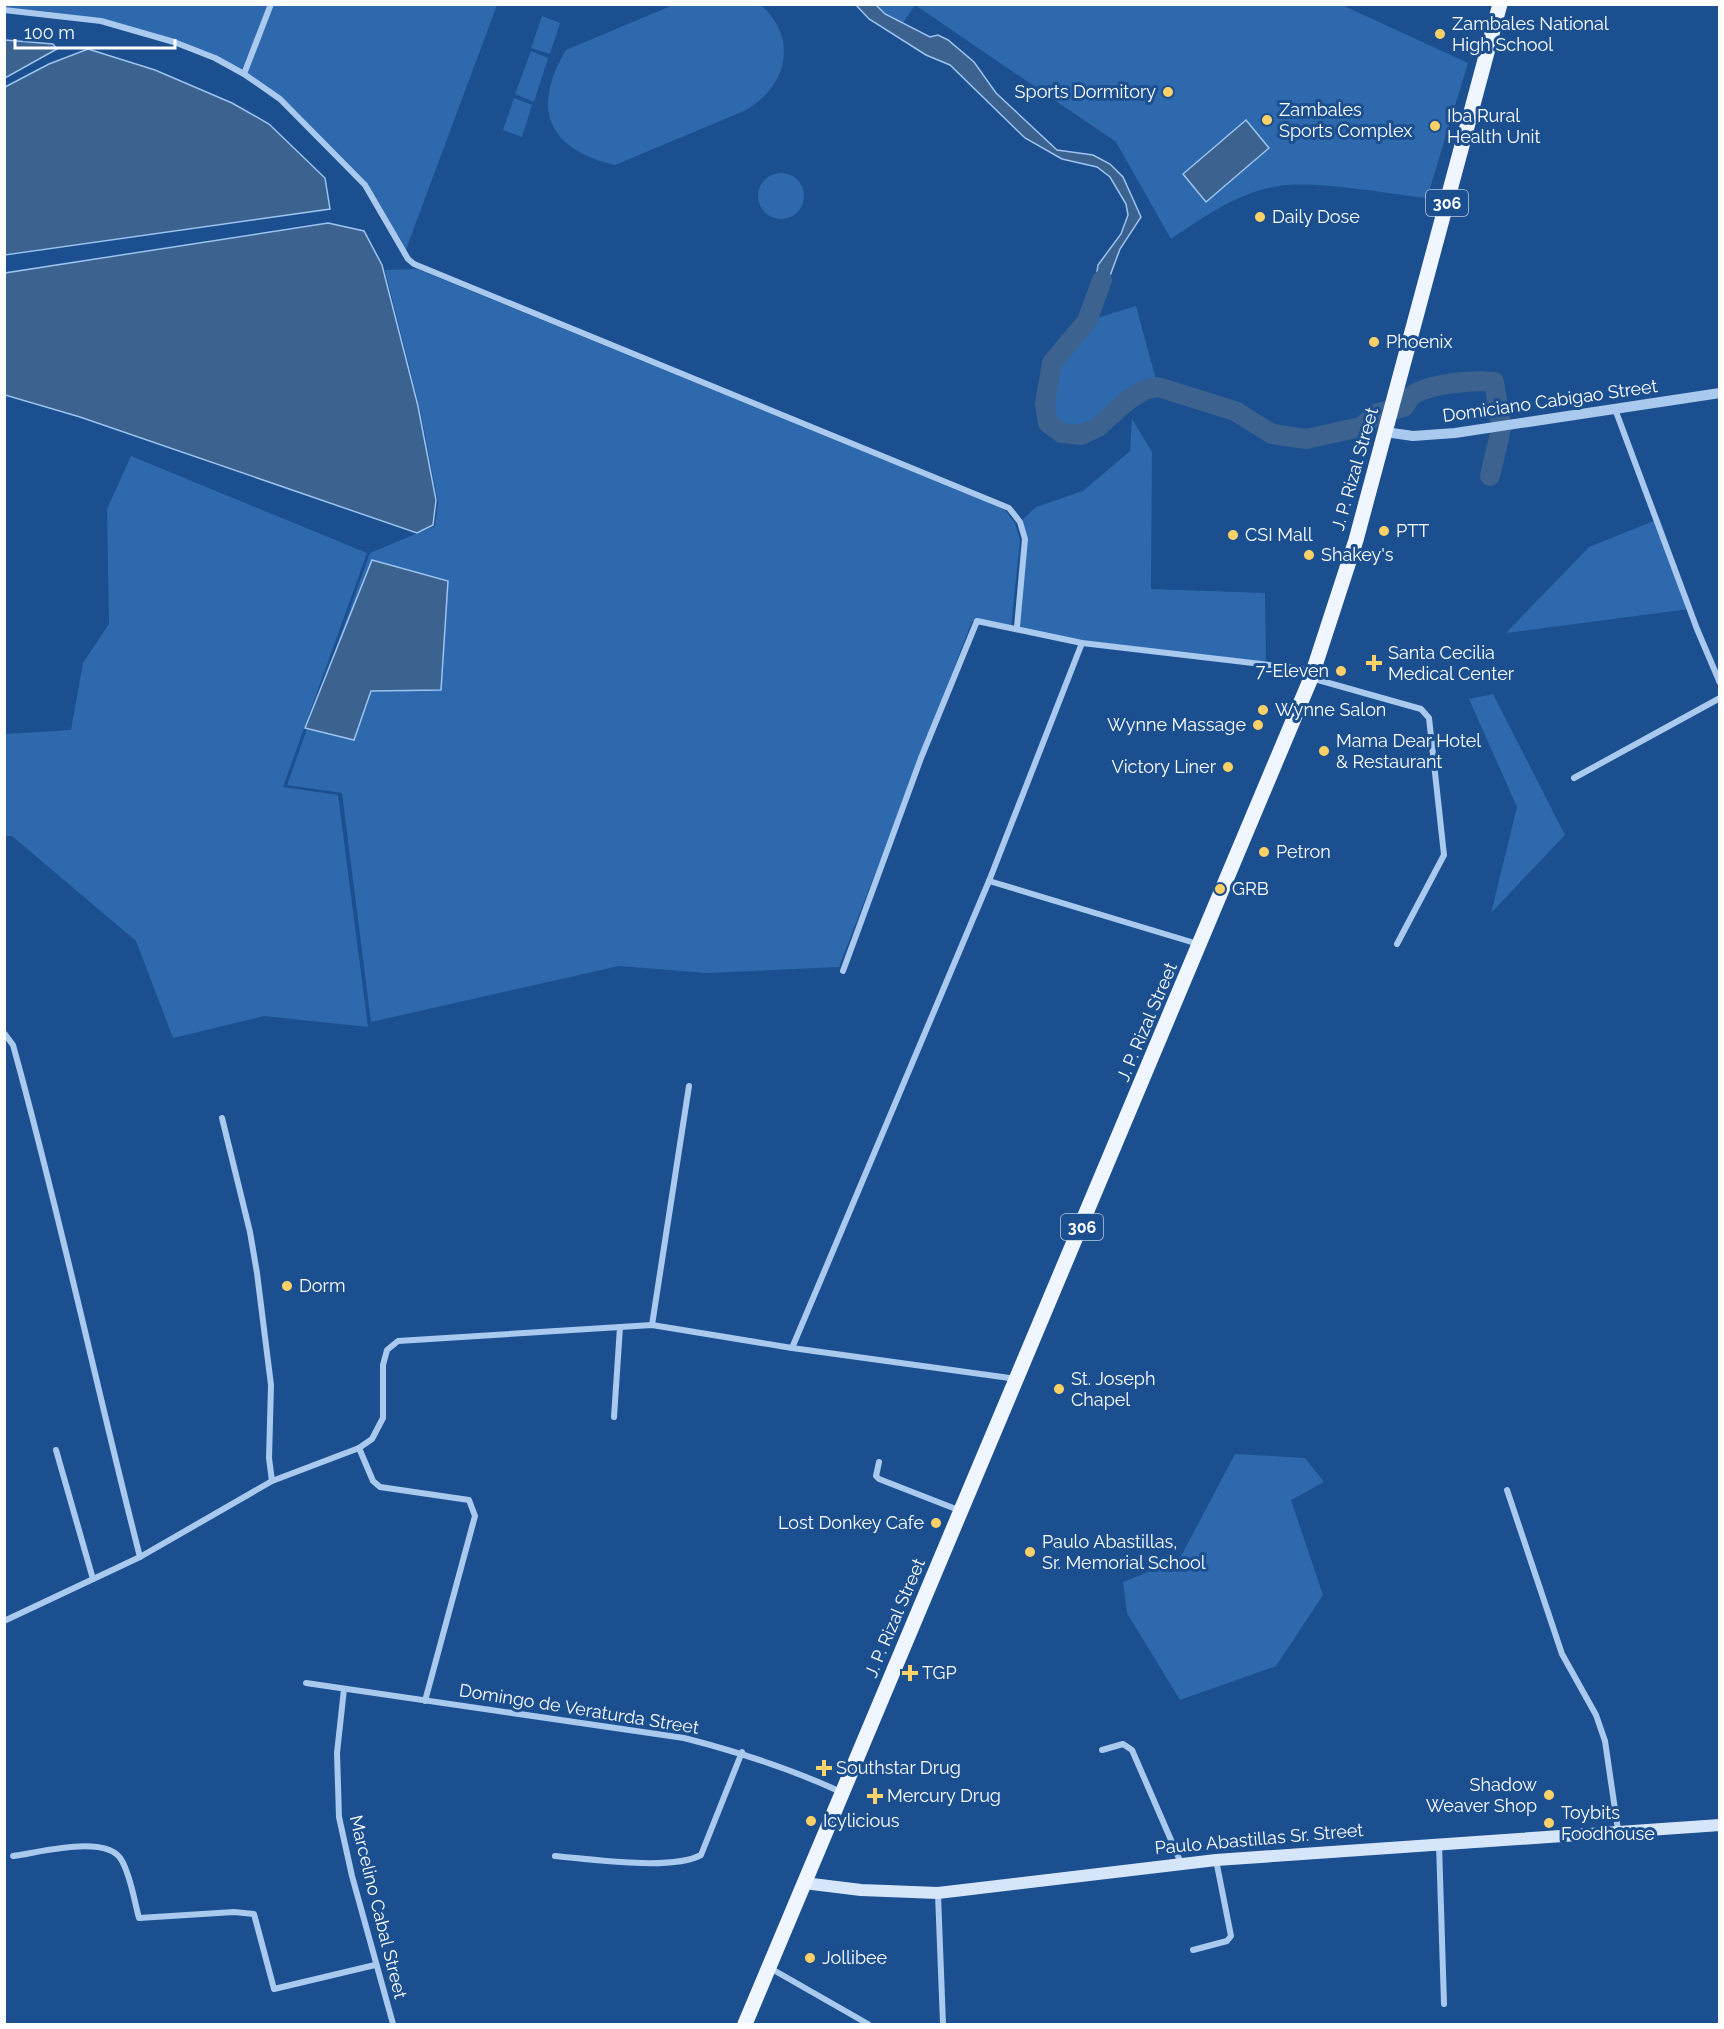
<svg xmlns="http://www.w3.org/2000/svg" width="1724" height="2029" viewBox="0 0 1724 2029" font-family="Raleway,sans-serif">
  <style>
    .green { fill: #2e69ad }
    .water { fill: #3c6290; stroke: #9cc4f0; stroke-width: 1.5 }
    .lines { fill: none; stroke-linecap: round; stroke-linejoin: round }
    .river { stroke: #3c6290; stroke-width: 20 }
    .minor { stroke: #a9c9ee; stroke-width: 6 }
    .tertiary { stroke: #a9c9ee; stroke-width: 10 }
    .secondary { stroke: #d6e6fa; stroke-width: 12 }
    .primary { stroke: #f0f6ff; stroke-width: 15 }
    .poi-dot { fill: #ffd166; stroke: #1b4f8f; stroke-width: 2 }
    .labels { text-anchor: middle; stroke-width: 6; stroke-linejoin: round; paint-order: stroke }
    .shield { fill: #1b4f8f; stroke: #bbcadd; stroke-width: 1.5 }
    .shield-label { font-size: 16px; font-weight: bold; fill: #fff }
    .poi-label { font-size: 18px; fill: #fff; stroke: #1b4f8f; text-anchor: start }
    .street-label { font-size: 18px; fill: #fff; stroke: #1b4f8f }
  </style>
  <rect width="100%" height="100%" fill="#1b4f8f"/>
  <g class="green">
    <path d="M 4,5 L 497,5 L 405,252 L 365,185 L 280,99 L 215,58 L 101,21 L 5,10 Z"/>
    <path d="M 673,5 L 761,5 C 800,40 786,88 744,111 L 615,165 C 547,149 531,109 566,50 Z"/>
    <path d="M 876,5 L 1342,5 L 1468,63 L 1427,198 C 1386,194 1318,180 1279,186 C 1238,192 1204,217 1171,239 L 1116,142 L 915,5 L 903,23 L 885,14 Z"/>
    <path d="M 542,16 L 560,23 L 550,54 L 531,48 Z"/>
    <path d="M 531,51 L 548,58 L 534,102 L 515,94 Z"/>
    <path d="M 514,98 L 532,105 L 522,137 L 503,130 Z"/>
    <circle cx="781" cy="196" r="23"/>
    <path d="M 417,269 L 1004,509 L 1015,523 L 1020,540 L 1011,627 L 972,621 L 839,967 L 707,973 L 619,966 L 371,1022 L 342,793 L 287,785 L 370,553 L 435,526 L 438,502 L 420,409 L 385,270 Z"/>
    <path d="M 1136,306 L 1158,387 C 1114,397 1096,457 1048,423 L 1045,404 L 1052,363 L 1087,321 Z"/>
    <path d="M 1132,419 L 1152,452 L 1151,589 L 1265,593 L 1266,664 L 1082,643 L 1017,627 L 1025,539 L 1020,522 L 1036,507 L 1083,491 L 1130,451 Z"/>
    <path d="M 131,456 L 367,553 L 283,787 L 338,795 L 368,1027 L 264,1016 L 173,1038 L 136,941 L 12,836 L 5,836 L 5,734 L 71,730 L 83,663 L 109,624 L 107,509 Z"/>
    <path d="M 1656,520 L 1689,609 L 1506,633 L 1589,547 Z"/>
    <path d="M 1493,694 L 1565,835 L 1491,913 L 1517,807 L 1469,699 Z"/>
    <path d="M 1235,1454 L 1305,1458 L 1324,1482 L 1291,1500 L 1323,1595 L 1276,1666 L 1180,1700 L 1127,1613 L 1123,1582 L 1179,1560 Z"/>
  </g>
  <g class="water">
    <path d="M 856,5 L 876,5 L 885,14 L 930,37 L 938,35 L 948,40 L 974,62 L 996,93 L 1057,150 L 1093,155 L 1110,164 L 1123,177 L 1141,217 L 1120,249 L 1105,289 L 1092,305 L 1098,265 L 1121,234 L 1128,215 L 1126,204 L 1110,177 L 1097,167 L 1062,159 L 1025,138 L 950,65 L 926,55 L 869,19 Z"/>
    <path d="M 5,40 L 53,44 L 57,49 L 5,78 Z"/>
    <path d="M 88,49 L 155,70 L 232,103 L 269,124 L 325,178 L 330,209 L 5,255 L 5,87 L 49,64 Z"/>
    <path d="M 1246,120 L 1269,148 L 1206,202 L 1183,174 Z"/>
    <path d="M 328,223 L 364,231 L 382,265 L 418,406 L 436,500 L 433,525 L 417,533 L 80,417 L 5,395 L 5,273 Z"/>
    <path d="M 372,560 L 448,581 L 441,690 L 371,691 L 354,740 L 305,728 Z"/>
  </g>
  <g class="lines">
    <g class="river">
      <path d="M 1102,280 L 1087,321 L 1052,363 L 1045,404 L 1048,423 L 1062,433 L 1081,435 L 1098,427 L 1127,401 L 1144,390 L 1158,387 L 1235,411 L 1272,434 L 1306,439 L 1361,427 L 1378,413 L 1404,407 C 1407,402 1411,395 1416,393 C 1435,383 1473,380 1494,382 L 1500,419"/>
      <path d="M 1490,476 L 1501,429"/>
    </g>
    <g class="minor">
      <path d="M 4,10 L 101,21 L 174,42 L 215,58 L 244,74 L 280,99 L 365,185 L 408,259 L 414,264 L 1009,508 L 1020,522 L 1025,539 L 1017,627"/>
      <path d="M 244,74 L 271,4"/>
      <path d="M 1615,409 L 1697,629 L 1720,683"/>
      <path d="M 1311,678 L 1421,709 L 1429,718 L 1444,855 L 1397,944"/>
      <path d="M 1574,778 L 1720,698"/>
      <path d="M 989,881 L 1198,944"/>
      <path d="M 843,971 L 921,758 L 977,621 L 1082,643 L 1312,670"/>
      <path d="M 4,1033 L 13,1045 C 60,1214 96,1386 140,1557"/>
      <path d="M 222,1118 L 250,1232 L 257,1273 L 271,1385 L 269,1458 L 272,1481"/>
      <path d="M 652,1325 L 689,1086"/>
      <path d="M 1017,1379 L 792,1348 L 989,881 L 1082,643"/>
      <path d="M 614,1417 L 620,1327"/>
      <path d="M 359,1448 L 373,1481 L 380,1487 L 469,1500 L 475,1516 L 425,1701"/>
      <path d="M 56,1450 L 93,1579"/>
      <path d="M 879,1462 L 876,1476 L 879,1479 L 961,1511"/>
      <path d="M 1507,1490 L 1562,1654 L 1596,1715 L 1605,1741 L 1618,1830"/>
      <path d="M 4,1621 L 140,1557 L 272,1481 L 359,1448 L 372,1439 L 383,1418 L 383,1365 L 387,1350 L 398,1341 L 652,1325 L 792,1348"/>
      <path d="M 306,1683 L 684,1738 C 739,1752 789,1768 841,1792"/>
      <path d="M 344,1689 L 337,1753 L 339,1817 L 352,1876 L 393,2024"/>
      <path d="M 1102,1750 L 1123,1744 L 1132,1750 L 1181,1863"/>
      <path d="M 1439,1844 L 1444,2004"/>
      <path d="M 13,1856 C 38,1853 108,1833 122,1861 C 131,1877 134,1900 139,1918 L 234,1912 L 254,1914 L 274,1989 L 375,1965"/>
      <path d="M 555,1856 C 589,1859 672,1871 701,1855 L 742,1752"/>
      <path d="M 938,1894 L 943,2024"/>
      <path d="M 1193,1950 L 1227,1941 L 1231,1936 L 1216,1860"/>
      <path d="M 770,1968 L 868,2024"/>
    </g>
    <path class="tertiary" d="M 1385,432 L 1413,436 L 1455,433 L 1720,393"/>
    <path class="secondary" d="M 804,1883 L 861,1890 L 938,1893 L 1216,1860 L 1720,1825"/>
    <path class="primary" d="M 745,2024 L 1311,678 L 1356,540 L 1500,4"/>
  </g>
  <g class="poi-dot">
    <circle cx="1440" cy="34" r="6"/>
    <circle cx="1168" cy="92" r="6"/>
    <circle cx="1267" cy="120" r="6"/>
    <circle cx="1435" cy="126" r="6"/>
    <circle cx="1260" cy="217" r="6"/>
    <circle cx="1374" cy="342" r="6"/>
    <circle cx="1384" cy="531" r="6"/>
    <circle cx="1233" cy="535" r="6"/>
    <circle cx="1309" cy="555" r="6"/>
    <path d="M1371 654h6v6h6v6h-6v6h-6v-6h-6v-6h6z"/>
    <circle cx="1341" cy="671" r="6"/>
    <circle cx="1263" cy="710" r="6"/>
    <circle cx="1258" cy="725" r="6"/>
    <circle cx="1324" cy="751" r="6"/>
    <circle cx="1228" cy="767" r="6"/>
    <circle cx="1264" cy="852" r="6"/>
    <circle cx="1220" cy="889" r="6"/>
    <circle cx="287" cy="1286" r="6"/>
    <circle cx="1059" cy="1389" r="6"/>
    <circle cx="936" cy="1523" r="6"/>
    <circle cx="1030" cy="1552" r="6"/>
    <path d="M907 1664h6v6h6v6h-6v6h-6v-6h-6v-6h6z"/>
    <path d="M821 1759h6v6h6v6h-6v6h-6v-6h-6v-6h6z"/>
    <circle cx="1549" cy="1795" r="6"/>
    <path d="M872 1787h6v6h6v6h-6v6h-6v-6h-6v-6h6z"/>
    <circle cx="811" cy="1821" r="6"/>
    <circle cx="1549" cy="1823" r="6"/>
    <circle cx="810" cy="1958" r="6"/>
  </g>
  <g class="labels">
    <g class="shield">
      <rect x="1426" y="190" width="42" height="26" rx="4.5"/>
      <rect x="1061" y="1214" width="42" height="26" rx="4.5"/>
    </g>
    <g class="shield-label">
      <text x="1447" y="209">306</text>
      <text x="1082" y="1233">306</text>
    </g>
    <g class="poi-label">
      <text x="1452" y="30">Zambales National<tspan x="1452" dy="21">High School</tspan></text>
      <text x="1156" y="98" text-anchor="end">Sports Dormitory</text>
      <text x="1279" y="116">Zambales<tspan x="1279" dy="21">Sports Complex</tspan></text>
      <text x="1447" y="122">Iba Rural<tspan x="1447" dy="21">Health Unit</tspan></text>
      <text x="1272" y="223">Daily Dose</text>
      <text x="1386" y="348">Phoenix</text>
      <text x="1396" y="537">PTT</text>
      <text x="1245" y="541">CSI Mall</text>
      <text x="1321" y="561">Shakey's</text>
      <text x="1388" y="659">Santa Cecilia<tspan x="1388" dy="21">Medical Center</tspan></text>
      <text x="1329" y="677" text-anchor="end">7-Eleven</text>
      <text x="1275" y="716">Wynne Salon</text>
      <text x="1246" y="731" text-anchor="end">Wynne Massage</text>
      <text x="1336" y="747">Mama Dear Hotel<tspan x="1336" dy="21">&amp; Restaurant</tspan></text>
      <text x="1216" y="773" text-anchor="end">Victory Liner</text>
      <text x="1276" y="858">Petron</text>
      <text x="1232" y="895">GRB</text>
      <text x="299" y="1292">Dorm</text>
      <text x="1071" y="1385">St. Joseph<tspan x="1071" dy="21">Chapel</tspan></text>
      <text x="924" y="1529" text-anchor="end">Lost Donkey Cafe</text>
      <text x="1042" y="1548">Paulo Abastillas,<tspan x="1042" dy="21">Sr. Memorial School</tspan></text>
      <text x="922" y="1679">TGP</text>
      <text x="836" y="1774">Southstar Drug</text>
      <text x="1537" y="1791" text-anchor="end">Shadow<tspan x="1537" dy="21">Weaver Shop</tspan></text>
      <text x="887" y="1802">Mercury Drug</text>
      <text x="1561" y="1819">Toybits<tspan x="1561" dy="21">Foodhouse</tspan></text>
      <text x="823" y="1827">Icylicious</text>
      <text x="822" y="1964">Jollibee</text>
    </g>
    <g class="street-label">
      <text transform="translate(1550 401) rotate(-8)" y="6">Domiciano Cabigao Street</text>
      <text transform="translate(1355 469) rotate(-74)" y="6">J. P. Rizal Street</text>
      <text transform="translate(1147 1022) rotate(-67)" y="6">J. P. Rizal Street</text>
      <text transform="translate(895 1618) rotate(-67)" y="6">J. P. Rizal Street</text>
      <text transform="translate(579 1709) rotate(9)" y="6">Domingo de Veraturda Street</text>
      <text transform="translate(1259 1839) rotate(-5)" y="6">Paulo Abastillas Sr. Street</text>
      <text transform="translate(378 1907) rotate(76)" y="6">Marcelino Cabal Street</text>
    </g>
  </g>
  <rect width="1724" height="2029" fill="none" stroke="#ffffff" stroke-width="12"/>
  <path d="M15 39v9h160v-9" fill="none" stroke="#ffffff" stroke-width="3"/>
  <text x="24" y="39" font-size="18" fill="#ffffff" stroke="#1b4f8f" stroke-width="4.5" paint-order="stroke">100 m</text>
</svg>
